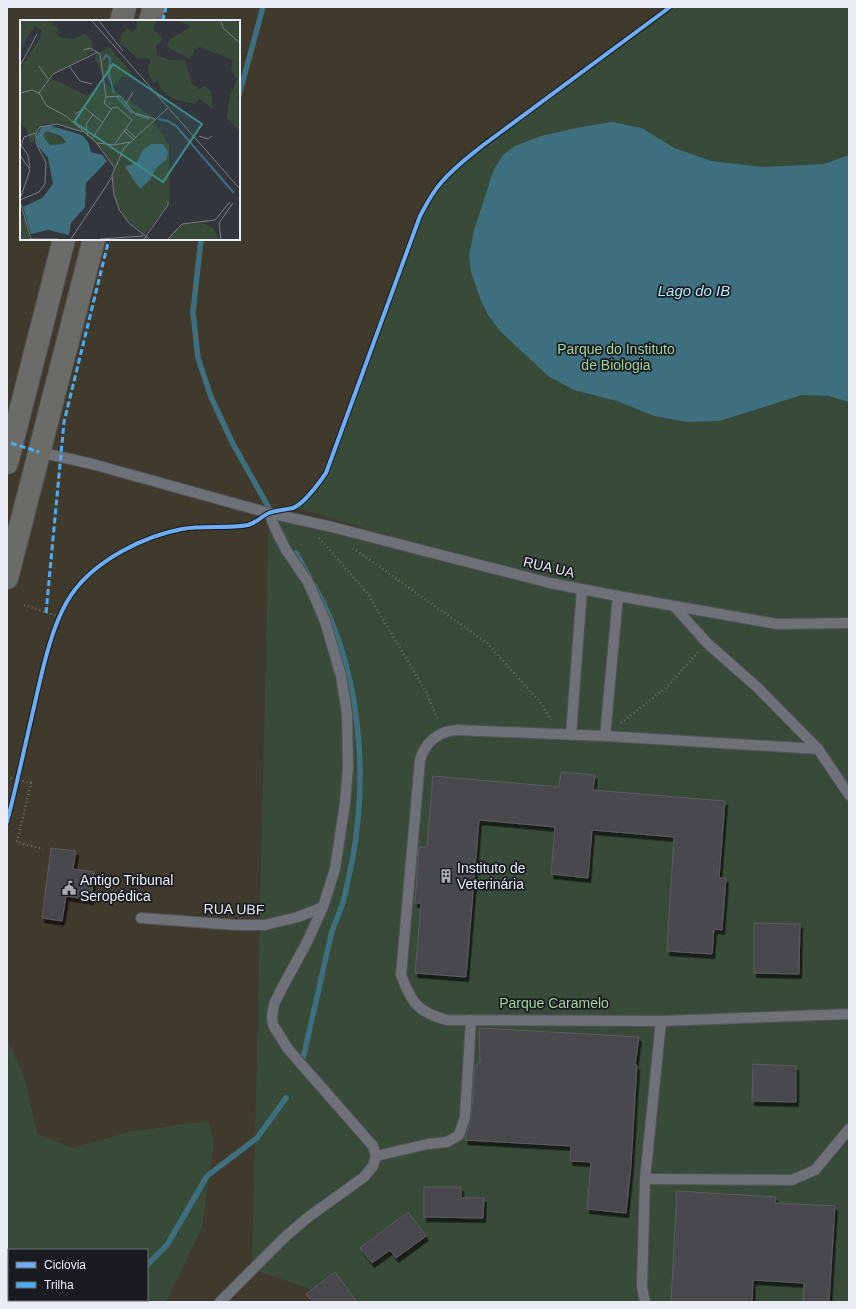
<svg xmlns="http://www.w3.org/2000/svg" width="856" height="1309" viewBox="0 0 856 1309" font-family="Helvetica,sans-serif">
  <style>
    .education { fill: #403a2c; fill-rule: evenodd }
    .green { fill: #374b38; fill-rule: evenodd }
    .water { fill: #3d6f7f }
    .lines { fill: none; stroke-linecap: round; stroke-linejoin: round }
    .stream { stroke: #3d6f7f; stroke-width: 5.5 }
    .building { fill: #48484d; stroke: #5c5c61; filter: url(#shadow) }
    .lane-casing { stroke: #515359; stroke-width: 12 }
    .highway-casing { stroke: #515359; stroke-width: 24 }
    .path { stroke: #6d6e73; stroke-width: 2.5; stroke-dasharray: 1 3; stroke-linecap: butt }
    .lane { stroke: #6f7178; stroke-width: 10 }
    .highway { stroke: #6b6c67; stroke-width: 22 }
    .quiet { stroke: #49aef6; stroke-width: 3; stroke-dasharray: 6 3; stroke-linecap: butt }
    .cycleway-casing { stroke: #191b21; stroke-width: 6 }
    .cycleway { stroke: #6dadf4; stroke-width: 4 }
    .labels { text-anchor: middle; stroke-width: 3.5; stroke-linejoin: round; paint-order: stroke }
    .park-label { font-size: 14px; fill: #a1d59d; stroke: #191b21 }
    .street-label { font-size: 14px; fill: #e9ecf4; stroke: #191b21 }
    .poi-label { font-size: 14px; fill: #e9ecf4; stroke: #191b21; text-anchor: start }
    .water-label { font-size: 15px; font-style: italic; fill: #b6e8f8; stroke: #191b21 }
    .inset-river { fill: none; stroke: #3d6f7f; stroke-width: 2 }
    .inset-road { fill: none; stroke: #7b7e86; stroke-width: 1 }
    .view { fill: #3b8e89; fill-opacity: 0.15; stroke: #3b8e89; stroke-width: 2 }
    .inset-edge { fill: none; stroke: #e9ecf4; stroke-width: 2 }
  </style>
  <defs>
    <filter id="shadow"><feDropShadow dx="2.5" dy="4.5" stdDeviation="0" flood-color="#0009"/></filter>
  </defs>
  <rect width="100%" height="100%" fill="#32353c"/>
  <path class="education" d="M 7,7 L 849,7 L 849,1302 L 7,1302 ZM 21,21 L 239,21 L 239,239 L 21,239 ZM 9,1250 L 147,1250 L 147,1300 L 9,1300 Z"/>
  <g class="green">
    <path d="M 675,7 L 849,7 L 849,1302 L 348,1302 L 252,1269 L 269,513 L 428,547 L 294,507 L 314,490 L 326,473 L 420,216 L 440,183 L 623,41 Z"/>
    <path d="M 7,1039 L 24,1076 L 37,1134 L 73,1148 L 128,1132 L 208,1121 L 214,1141 L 202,1228 L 166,1302 L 7,1302 ZM 9,1250 L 147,1250 L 147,1300 L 9,1300 Z"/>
  </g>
  <path class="water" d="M 612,122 L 642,128 L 674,148 L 711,161 L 765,167 L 824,164 L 849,155 L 849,402 L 829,396 L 802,395 L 719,421 L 687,422 L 654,416 L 617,401 L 574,390 L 548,376 L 500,331 L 488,315 L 480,298 L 471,272 L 469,255 L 474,230 L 494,169 L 503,155 L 515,146 L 541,136 L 581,127 Z"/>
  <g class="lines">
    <g class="stream">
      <path d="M 239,95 L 263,7"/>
      <path d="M 201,239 L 193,312 L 198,358 L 211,397 L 232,442 L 269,508"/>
      <path d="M 296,553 L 309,576"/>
      <path d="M 302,1063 C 312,1020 321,978 331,935 C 334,923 341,911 344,898 C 347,887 349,874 352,862 C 369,771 360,667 314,585"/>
      <path d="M 147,1265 L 167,1245 L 207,1176 L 257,1138 L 286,1098"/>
      <path d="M 89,1302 L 93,1300"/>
    </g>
  </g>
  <g class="building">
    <path d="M 561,772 L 595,775 L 593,790 L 725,801 L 719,878 L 726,878 L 722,930 L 714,929 L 712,954 L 667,951 L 674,837 L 592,830 L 588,878 L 551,874 L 555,827 L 479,820 L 466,977 L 415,973 L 421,903 L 415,903 L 419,847 L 427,847 L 433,776 L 559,787 Z"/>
    <path d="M 51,848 L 76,851 L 73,869 L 94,872 L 91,900 L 66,896 L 62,921 L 42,918 Z"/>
    <path d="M 754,923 L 800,924 L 799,974 L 754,973 Z"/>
    <path d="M 479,1028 L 639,1037 L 635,1065 L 637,1065 L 631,1165 L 626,1213 L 587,1209 L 591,1162 L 570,1161 L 571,1146 L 465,1140 L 471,1117 L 475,1066 L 480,1062 Z"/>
    <path d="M 753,1064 L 796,1066 L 796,1102 L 752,1101 Z"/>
    <path d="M 424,1187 L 461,1187 L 461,1198 L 484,1198 L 483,1218 L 424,1217 Z"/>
    <path d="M 677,1191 L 776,1197 L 775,1203 L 835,1206 L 829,1302 L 803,1302 L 804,1283 L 753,1280 L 752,1302 L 671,1302 Z"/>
    <path d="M 408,1212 L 426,1236 L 396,1258 L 390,1250 L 372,1263 L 360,1248 Z"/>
    <path d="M 335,1272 L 357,1302 L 312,1302 L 306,1294 Z"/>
  </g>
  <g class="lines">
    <defs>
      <g id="lane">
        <path d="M 39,452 L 92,464 L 269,513 L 332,527 L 550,583 L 618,596 L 777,624 L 849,623"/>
        <path d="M 674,606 L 707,643 L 758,688 L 818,749 L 849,795"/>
        <path d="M 571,735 L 582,589"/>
        <path d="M 605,736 L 618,596"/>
        <path d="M 818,749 L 605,736 L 457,730 C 439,731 425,742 420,760 L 401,975 C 412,1003 417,1012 447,1020 L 661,1021 L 849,1014"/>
        <path d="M 141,918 L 236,925 L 265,925 L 298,917 L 323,907"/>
        <path d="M 376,1156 L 428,1144 L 447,1142 L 459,1135 L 465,1117 L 471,1020"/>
        <path d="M 645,1179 L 792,1180 L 815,1170 L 849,1129"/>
        <path d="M 220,1302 L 285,1237 L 307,1218 L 364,1177 L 373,1166 L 376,1156 L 373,1146 L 288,1049 L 273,1025 L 272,1017 L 274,1004 L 282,988 L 307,942 L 323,907 L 335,869 L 345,803 L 348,768 L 347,714 L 341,676 L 325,621 L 308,582 L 286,550 L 275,528 L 269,513"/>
        <path d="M 645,1302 L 642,1287 L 645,1179 L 661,1021"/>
      </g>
      <g id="highway">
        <path d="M 121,21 L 125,7"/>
        <path d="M 150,21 L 154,7"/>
        <path d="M 7,463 L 64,239"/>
        <path d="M 7,578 L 94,239"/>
      </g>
    </defs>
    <use href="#lane" class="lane-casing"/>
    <use href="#highway" class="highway-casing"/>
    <g class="path">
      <path d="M 319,538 L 368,594 L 426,692 L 438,720"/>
      <path d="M 353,548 L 487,643 L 540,702 L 551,720"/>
      <path d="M 24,605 L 60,617"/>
      <path d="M 621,723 L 667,687 L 698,652"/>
      <path d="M 7,777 L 31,783 L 17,842 L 43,849"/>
    </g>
    <use href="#lane" class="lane"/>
    <use href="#highway" class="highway"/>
    <g class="quiet">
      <path d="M 163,21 L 166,7"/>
      <path d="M 11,443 L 39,452"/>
      <path d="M 46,613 L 64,422 L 109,239"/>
    </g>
    <defs>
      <path id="cycleway" d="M 7,822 C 17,784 25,745 34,707 C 42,672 52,620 74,591 C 97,560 144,536 182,529 C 203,525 227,529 248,525 C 256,523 262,516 269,513 C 276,510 285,510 293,508 C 304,504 319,483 326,473 L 420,216 C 426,205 432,193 440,184 C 452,169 467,158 482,146 L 670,7"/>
    </defs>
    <use href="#cycleway" class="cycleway-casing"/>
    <use href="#cycleway" class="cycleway"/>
  </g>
  <defs>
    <symbol id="building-bare" viewBox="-9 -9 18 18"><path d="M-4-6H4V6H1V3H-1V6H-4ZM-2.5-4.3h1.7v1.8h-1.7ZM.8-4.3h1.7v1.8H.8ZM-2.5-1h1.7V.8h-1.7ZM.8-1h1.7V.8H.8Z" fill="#a9acb4" stroke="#191b21" stroke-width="2.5" paint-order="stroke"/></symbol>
    <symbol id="civic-bare" viewBox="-9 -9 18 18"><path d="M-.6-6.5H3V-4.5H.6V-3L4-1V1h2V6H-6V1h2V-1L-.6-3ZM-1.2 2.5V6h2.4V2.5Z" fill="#a9acb4" stroke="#191b21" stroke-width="2.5" paint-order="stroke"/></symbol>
  </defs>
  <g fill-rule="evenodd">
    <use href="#building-bare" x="436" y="866" width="20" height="20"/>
    <use href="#civic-bare" x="59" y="878" width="20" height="20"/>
  </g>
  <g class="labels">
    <g class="park-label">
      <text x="616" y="354">Parque do Instituto<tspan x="616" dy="16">de Biologia</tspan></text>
      <text x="554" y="1008">Parque Caramelo</text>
    </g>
    <g class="street-label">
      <text transform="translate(549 567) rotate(13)" y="5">RUA UA</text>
      <text transform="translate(234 909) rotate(1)" y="5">RUA UBF</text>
    </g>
    <g class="poi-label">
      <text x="457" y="873">Instituto de<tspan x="457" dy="16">Veterinária</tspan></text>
      <text x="80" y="885">Antigo Tribunal<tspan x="80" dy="16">Seropédica</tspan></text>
    </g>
    <g class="water-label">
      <text x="694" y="296">Lago do IB</text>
    </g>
  </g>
  <g transform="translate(20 20)">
    <rect width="220" height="220" fill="#32353c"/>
    <path d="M 0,1 L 34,1 L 31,4 L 39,9 L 36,13 L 40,17 L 53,19 L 65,14 L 72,21 L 73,31 L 67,36 L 29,57 L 67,76 L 84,63 L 135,99 L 135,104 L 149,125 L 149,183 L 124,215 L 105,198 L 95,179 L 92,157 L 94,147 L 83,130 L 63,113 L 38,104 L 24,104 L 16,112 L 14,122 L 10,123 L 7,110 L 0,102 L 0,49 L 19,20 L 22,10 L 14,6 L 0,31 ZM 117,1 L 137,1 L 133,9 L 142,18 L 140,23 L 136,25 L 137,35 L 150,40 L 165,40 L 172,64 L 179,69 L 185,66 L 191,71 L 193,89 L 180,79 L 175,84 L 153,79 L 141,70 L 138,60 L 134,63 L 129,55 L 128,46 L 131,41 L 128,38 L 119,39 L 100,23 L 101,15 L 107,8 L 112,12 L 116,10 ZM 157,1 L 215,1 L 220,3 L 220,70 L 218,77 L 218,80 L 220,79 L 220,112 L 207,98 L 209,79 L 217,59 L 211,50 L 213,40 L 180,27 L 174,30 L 170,39 L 149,28 L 147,25 L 150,19 L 169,8 L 169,5 ZM 89,27 L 111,52 L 112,57 L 101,57 L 96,67 L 81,53 L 75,38 L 76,34 ZM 25,111 L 41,116 L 46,122 L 42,124 L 30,125 L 23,117 ZM 5,197 L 10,219 L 0,219 L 0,200 ZM 183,203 L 193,208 L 199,219 L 149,219 L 152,213 L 162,204 Z" fill="#374b38"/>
    <path d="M 28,105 L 62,115 L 68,122 L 71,132 L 82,135 L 87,141 L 66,163 L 65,187 L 51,203 L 49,215 L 28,210 L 11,214 L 3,187 L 22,178 L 33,164 L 28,138 L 18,126 L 16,117 L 21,108 ZM 26,111 L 41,116 L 46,122 L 42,124 L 30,125 L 23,116 ZM 131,124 L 143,124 L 148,132 L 146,140 L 136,148 L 130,160 L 120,169 L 105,147 L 117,142 L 122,131 Z" fill="#3d6f7f" fill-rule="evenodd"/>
    <path class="inset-river" d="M 83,40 L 86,35 L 90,38 L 89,55 L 94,73M 96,76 L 112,93M 115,94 L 129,99M 138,99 L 148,101 L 156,106 L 214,173"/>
    <path class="inset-road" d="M 72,1 L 220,169M 79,1 L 103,31M 201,1 L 203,8 L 220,23M 63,30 L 70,28 L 80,34 L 86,77 L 100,76 L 114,93 L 135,99M 0,46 L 17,14M 19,46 L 28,59M 49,46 L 60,61 L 72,64M 0,73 L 12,70 L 19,73 L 27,86 L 46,96 L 76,122 L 94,147M 19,73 L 33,54 L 78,32M 86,77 L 84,83 L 91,89M 106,84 L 113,72M 55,94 L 65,88 L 82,102M 106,109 L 115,117M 104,111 L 113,119M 68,116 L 66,105 L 73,94M 179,116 L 188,119 L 192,116M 72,119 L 92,88 L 97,87 L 112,100 L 94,125M 77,123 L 94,125 L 110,122M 1,125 L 8,135 L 10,148M 0,129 L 4,117 L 16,113M 0,135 L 10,150 L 0,179M 0,180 L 19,172 L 25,164 L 26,143 L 16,123 L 16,113 L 20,107 L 37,104 L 63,112M 0,181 L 11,219M 10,219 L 38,219M 51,219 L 92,157M 80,219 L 123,216M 124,219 L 148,185 L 148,181M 129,219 L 109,203 L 100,191 L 94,175 L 92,155 L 104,128 L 148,88M 148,219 L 162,204 L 195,200 L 210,182M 201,219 L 199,203 L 213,183"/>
    <path class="view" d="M 93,44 L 182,104 L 143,162 L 54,102 Z"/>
    <rect width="220" height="220" class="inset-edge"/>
  </g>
  <rect width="856" height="1309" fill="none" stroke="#e9ecf4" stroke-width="16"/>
  <rect x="8" y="1249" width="140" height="52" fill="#191b21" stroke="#6c6f75"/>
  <rect x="16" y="1262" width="20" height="6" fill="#6dadf4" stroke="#6c6f75"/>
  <text x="44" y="1269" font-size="12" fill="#e9ecf4">Ciclovia</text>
  <rect x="16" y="1282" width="20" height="6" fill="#49aef6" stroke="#6c6f75"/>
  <text x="44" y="1289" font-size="12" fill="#e9ecf4">Trilha</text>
</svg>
